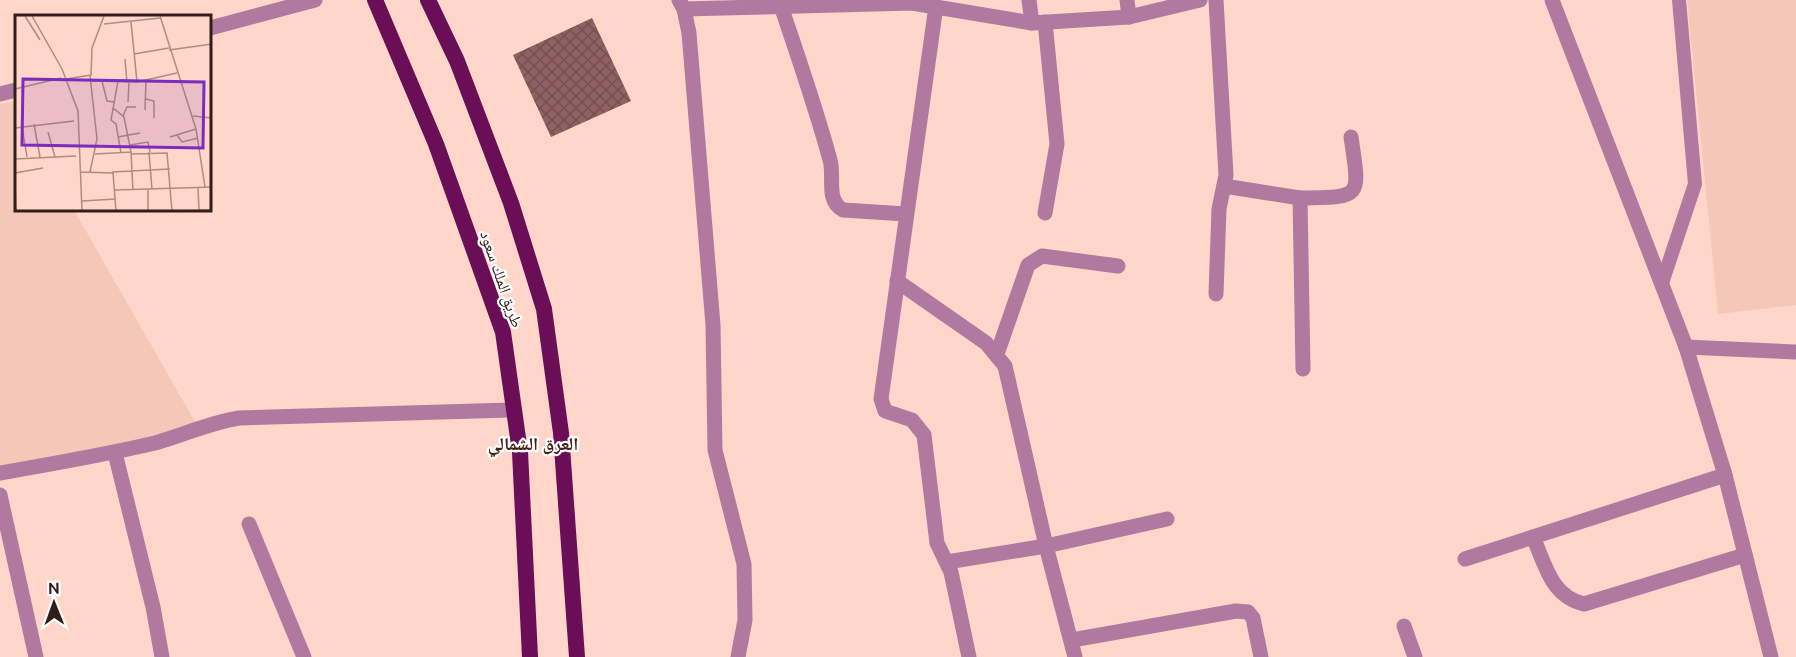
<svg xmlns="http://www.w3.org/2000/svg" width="1796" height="657" viewBox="0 0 1796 657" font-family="Ubuntu,'Noto Naskh Arabic',sans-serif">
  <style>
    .built { fill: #f5c7b9 }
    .building { fill: url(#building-cross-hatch) }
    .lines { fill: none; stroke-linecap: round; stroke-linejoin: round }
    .service { stroke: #b178a0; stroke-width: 14 }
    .minor { stroke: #b178a0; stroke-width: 15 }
    .trunk { stroke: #6a0e58; stroke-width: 16 }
    .labels { text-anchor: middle; stroke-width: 4.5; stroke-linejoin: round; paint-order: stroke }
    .street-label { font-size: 16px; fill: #311e19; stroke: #fff }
    .neighbourhood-label { font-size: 18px; font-weight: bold; fill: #451f14; stroke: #fff }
    .inset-road { fill: none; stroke: #ad8c83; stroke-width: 1.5 }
    .view { fill: #7b2cbf; fill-opacity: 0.15; stroke: #7b2cbf; stroke-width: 3 }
    .inset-edge { fill: none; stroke: #311e19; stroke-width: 3 }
  </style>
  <defs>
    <pattern id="building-cross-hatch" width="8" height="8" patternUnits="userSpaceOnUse" patternTransform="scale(1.5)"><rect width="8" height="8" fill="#906162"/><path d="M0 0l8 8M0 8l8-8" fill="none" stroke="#764f50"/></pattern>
  </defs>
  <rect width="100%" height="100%" fill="#ffd6c9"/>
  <g class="built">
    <path d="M 1687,0 L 1796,0 L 1796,305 L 1718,314 Z"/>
    <path d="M 12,102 L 16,109 L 16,210 L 74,210 L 202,434 L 0,477 L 0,104 Z"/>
  </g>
  <path class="building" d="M 592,18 L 631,101 L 551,137 L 513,55 Z"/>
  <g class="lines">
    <path class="service" d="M 1662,283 L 1695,184 L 1679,0"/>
    <g class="minor">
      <path d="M 679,0 L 684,9 L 689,33 L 713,325 L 715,450 L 744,564 L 745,620 L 738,657"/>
      <path d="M 1029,0 L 1032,23"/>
      <path d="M 1127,0 L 1129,17"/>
      <path d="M 1216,0 L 1226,175 L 1219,209 L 1216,294"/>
      <path d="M 1552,0 L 1686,347 L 1725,475 L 1771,657"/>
      <path d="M 781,6 C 798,57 816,108 830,160 C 835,177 825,200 843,210 L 906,214"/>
      <path d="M 936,6 L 881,399 L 885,411 L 912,420 L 924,435 L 937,543 L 951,572 L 969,657"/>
      <path d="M 684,9 L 912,3 L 1032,23 L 1129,17 L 1200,0"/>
      <path d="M 210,28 L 315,0"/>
      <path d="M 0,94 L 16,90"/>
      <path d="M 1224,186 L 1300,198 L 1303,369"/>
      <path d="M 1300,198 C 1363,197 1360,199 1351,137"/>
      <path d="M 1045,213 L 1057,144 L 1045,22"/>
      <path d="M 897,281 L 986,343 L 1005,366 L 1046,546 L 1075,657"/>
      <path d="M 1686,347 L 1796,352"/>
      <path d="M 997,354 L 1028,265 L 1042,256 L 1118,266"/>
      <path d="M 115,453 L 153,607 L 162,657"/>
      <path d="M 0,473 C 52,464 104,455 155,443 C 183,435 209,423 239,418 L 514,410"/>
      <path d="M 0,495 L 36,657"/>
      <path d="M 249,524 L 304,657"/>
      <path d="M 1533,537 C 1546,566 1551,596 1584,604 L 1745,555"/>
      <path d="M 1465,559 L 1725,475"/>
      <path d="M 947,562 L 1046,546 L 1167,519"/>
      <path d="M 1404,626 L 1415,657"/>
      <path d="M 1072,640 L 1236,611 L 1248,612 L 1253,618 L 1261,657"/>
    </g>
    <g class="trunk">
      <path d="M 375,0 L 436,144 L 503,332 L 520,452 L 530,657"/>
      <path d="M 428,0 L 457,61 L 511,203 L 544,309 L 561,433 L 577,657"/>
    </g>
  </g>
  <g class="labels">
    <g class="street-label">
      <text transform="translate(502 279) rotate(71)" y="6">طريق الملك سعود</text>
    </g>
    <g class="neighbourhood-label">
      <text x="533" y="450">العرق الشمالي</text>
    </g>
  </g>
  <g transform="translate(15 15)">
    <rect width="196" height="196" fill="#ffd6c9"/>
    <path class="inset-road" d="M 10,1 L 25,25M 17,1 L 47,54 L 63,96 L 67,196M 145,1 L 181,114 L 190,172M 116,7 L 122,67M 89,9 L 145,3M 154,35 L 197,29M 119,39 L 154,33M 110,44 L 112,68M 75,61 L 82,124 L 75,157M 51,64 L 76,60 L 77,33 L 89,1M 77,66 L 122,67 L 162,58M 87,66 L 92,86 L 99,87M 103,66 L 96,105 L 101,109 L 106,138M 0,74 L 46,63M 131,84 L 139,86 L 139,103M 113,87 L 114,68M 98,93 L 109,102 L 116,137M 130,95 L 131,65M 108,101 L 112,92 L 121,92M 178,101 L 197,103M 19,109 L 25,142M 7,111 L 12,142M 0,113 L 59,106M 33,117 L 40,142M 162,120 L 167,127 L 183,123M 103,122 L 125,118M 155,122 L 181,114M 115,130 L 133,127 L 135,137M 134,137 L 137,175M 80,139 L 116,137 L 118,175M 116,139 L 152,138 L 157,196M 0,144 L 61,141M 66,157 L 98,158 L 101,196M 97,157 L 155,154M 0,158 L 28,153M 0,170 L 1,196M 183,173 L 184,195M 100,175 L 197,172M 67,186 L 101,184M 133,196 L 133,175M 161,196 L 197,195"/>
    <path class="view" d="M 8,64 L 189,67 L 188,133 L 7,130 Z"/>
    <rect width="196" height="196" class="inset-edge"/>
  </g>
  <g transform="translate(54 603) rotate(359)" stroke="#ffffff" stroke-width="4.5" paint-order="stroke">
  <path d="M0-4.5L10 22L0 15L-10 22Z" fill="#311e19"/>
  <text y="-9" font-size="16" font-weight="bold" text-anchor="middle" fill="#311e19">N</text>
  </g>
</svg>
